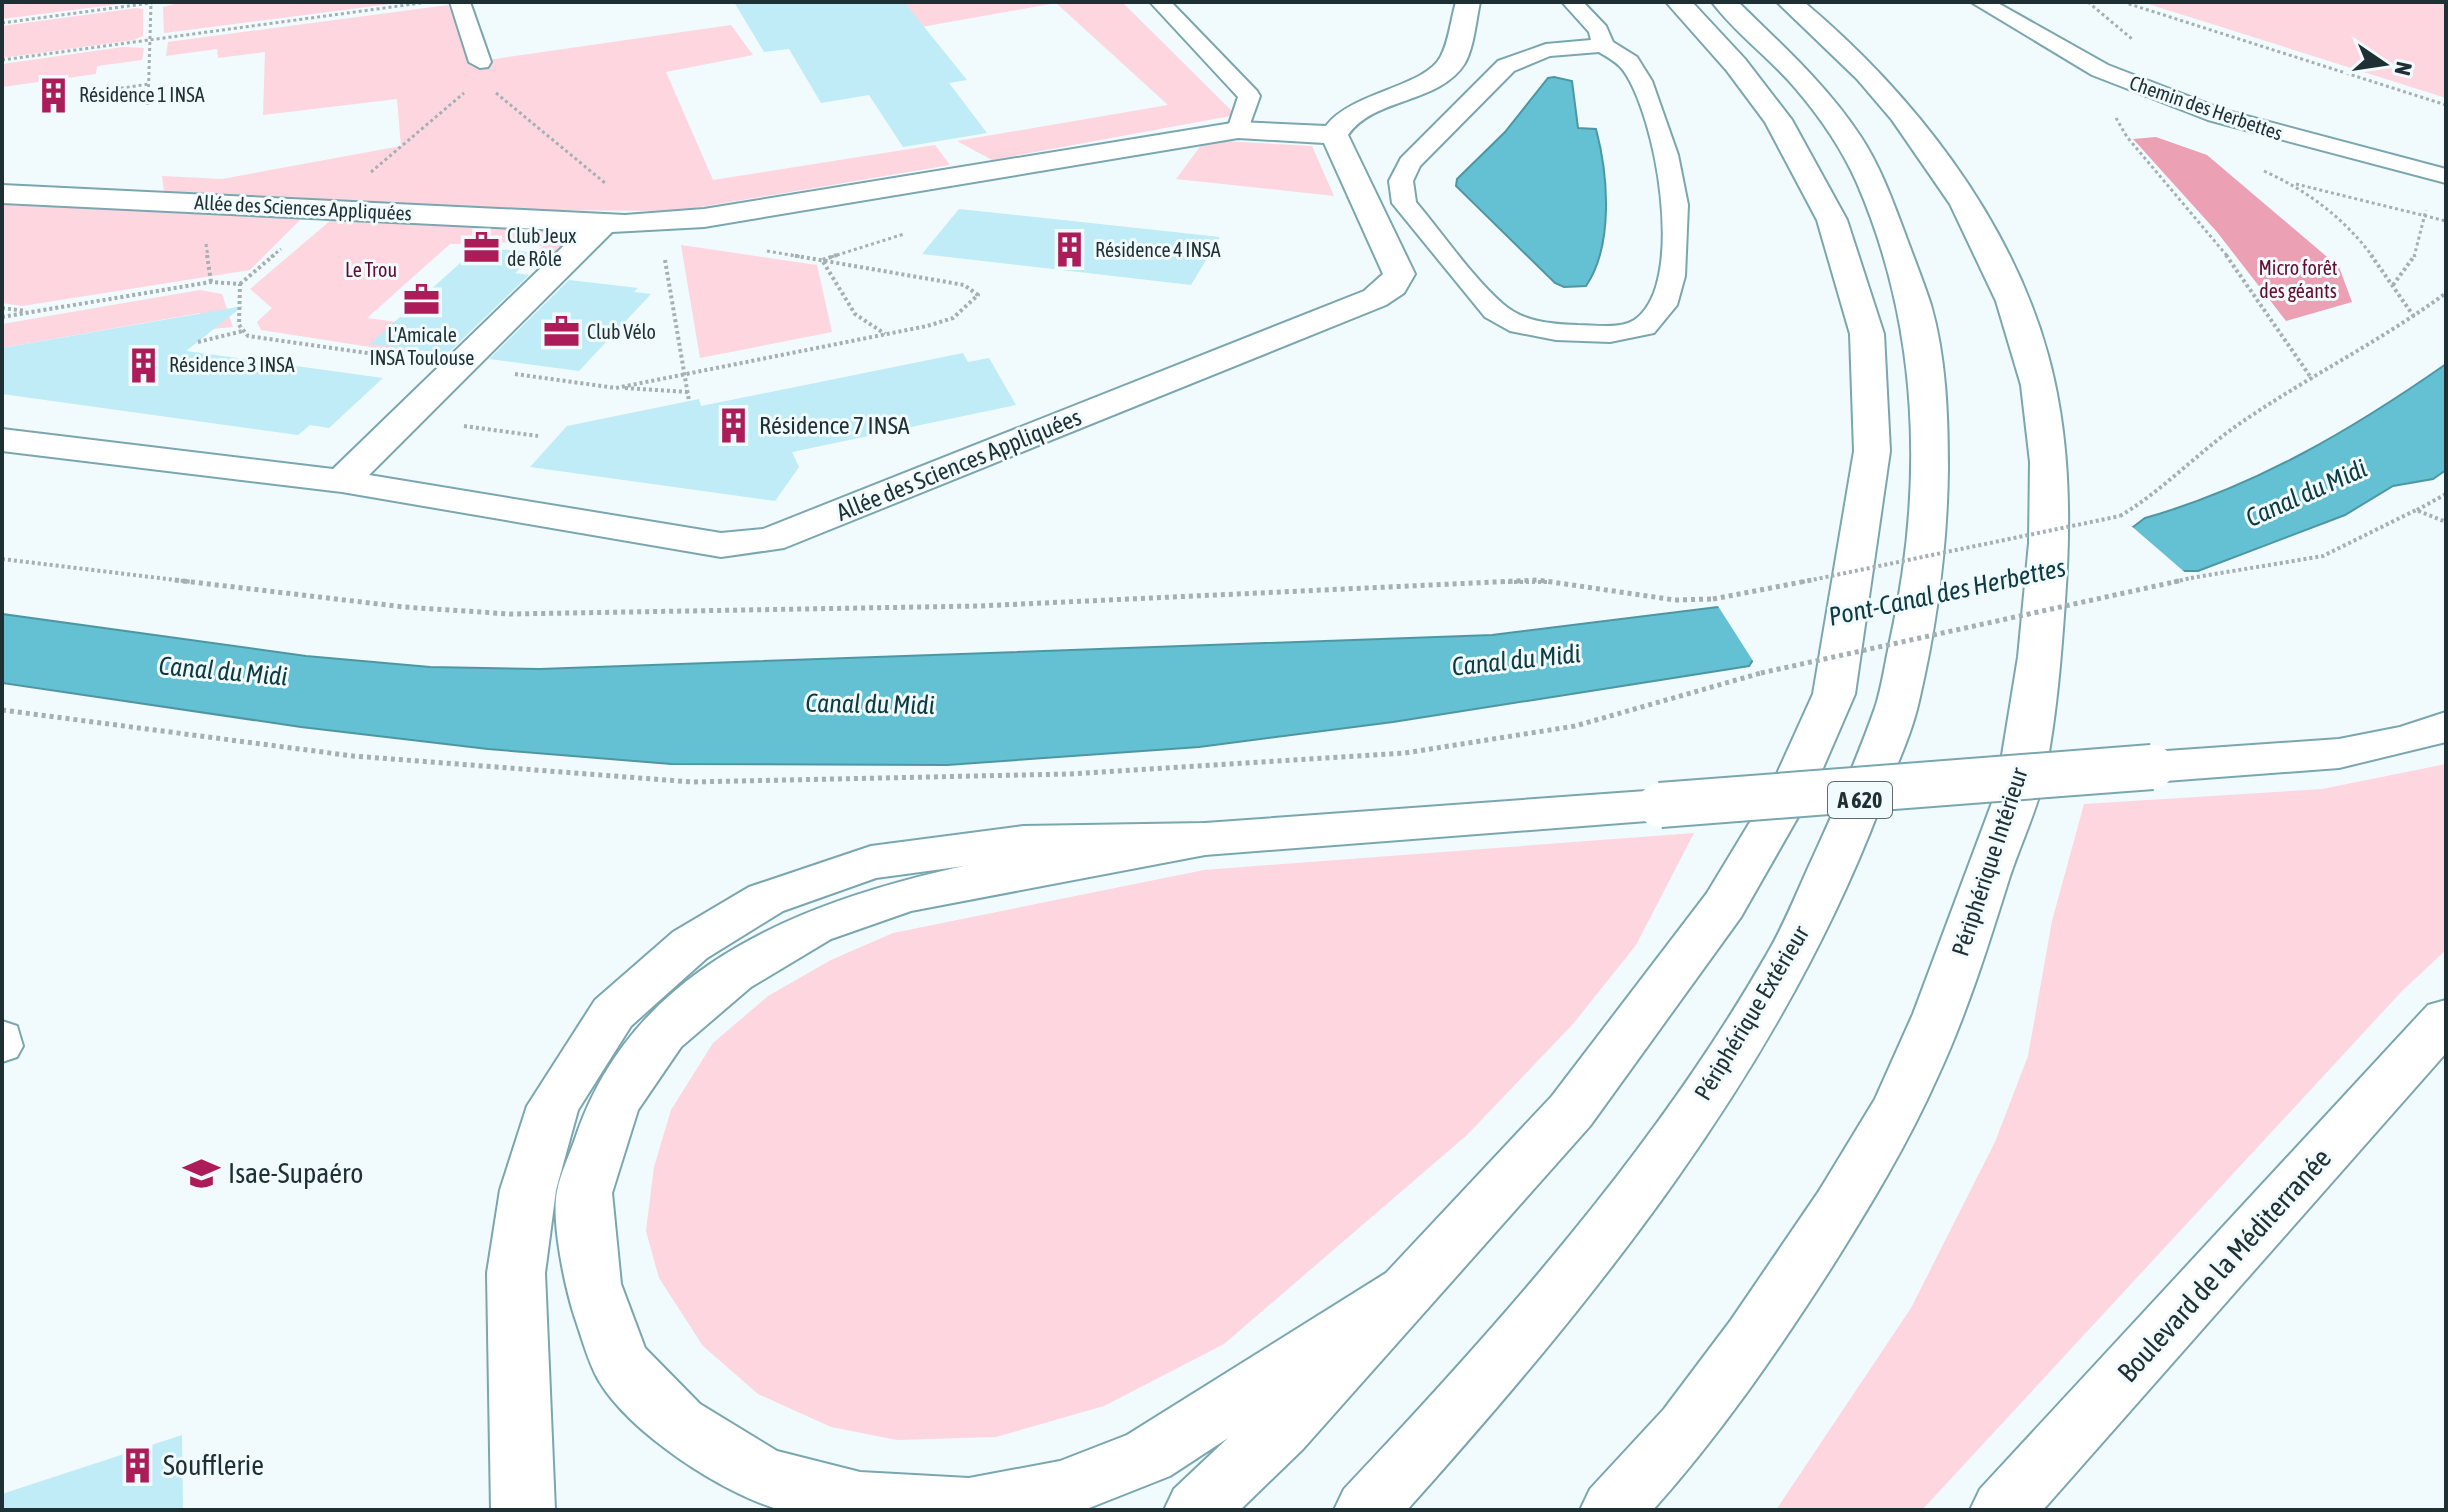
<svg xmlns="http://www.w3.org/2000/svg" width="2448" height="1512" viewBox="0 0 2448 1512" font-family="'Asap Condensed',sans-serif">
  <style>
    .green { fill: #fdd6e0 }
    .forest { fill: #eba0b4 }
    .water { fill: #63c1d3; stroke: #4e96a3; stroke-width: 2 }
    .pier { fill: #f1fafc }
    .building { fill: #bfecf6 }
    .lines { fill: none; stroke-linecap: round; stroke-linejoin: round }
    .lane-casing { stroke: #7aa6af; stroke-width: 4 }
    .street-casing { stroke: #7aa6af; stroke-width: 4 }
    .primary-casing { stroke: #7aa6af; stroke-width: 4 }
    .highway-casing { stroke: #7aa6af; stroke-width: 4 }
    .path-far2 { stroke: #a4b0b2; stroke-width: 3; stroke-dasharray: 3 3; stroke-linecap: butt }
    .path-far1 { stroke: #a4b0b2; stroke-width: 4; stroke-dasharray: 3 3; stroke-linecap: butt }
    .path { stroke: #a4b0b2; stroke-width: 5; stroke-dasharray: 4 4; stroke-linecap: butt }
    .lane { fill: #fff; fill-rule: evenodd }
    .street { fill: #fff; fill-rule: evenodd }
    .primary { fill: #fff; fill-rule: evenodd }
    .highway { fill: #fff; fill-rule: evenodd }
    .primary-bridge-casing { stroke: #7aa6af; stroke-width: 48; stroke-linecap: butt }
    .path-bridge-far1 { stroke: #a4b0b2; stroke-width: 4; stroke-dasharray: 3 3; stroke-linecap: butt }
    .path-bridge { stroke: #a4b0b2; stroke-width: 5; stroke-dasharray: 4 4; stroke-linecap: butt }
    .primary-bridge { stroke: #fff; stroke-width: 44 }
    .labels { text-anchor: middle; stroke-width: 6; stroke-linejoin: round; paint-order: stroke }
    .far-poi-label { font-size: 20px; fill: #1e3033; stroke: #f1fafc; text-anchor: start }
    .far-street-label { font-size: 20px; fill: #1e3033; stroke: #f1fafc }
    .far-park-label { font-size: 20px; fill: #640b31; stroke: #f1fafc }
    .shield { fill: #f1fafc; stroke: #5d6d6f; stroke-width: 2 }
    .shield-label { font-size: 22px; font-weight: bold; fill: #1e3033 }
    .poi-label { font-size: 24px; fill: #1e3033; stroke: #f1fafc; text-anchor: start }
    .street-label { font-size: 24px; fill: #1e3033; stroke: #f1fafc }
    .water-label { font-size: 26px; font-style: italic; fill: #0e3b43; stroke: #f1fafc }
    .near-poi-label { font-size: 28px; fill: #1e3033; stroke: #f1fafc; text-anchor: start }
    .near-street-label { font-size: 28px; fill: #1e3033; stroke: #f1fafc }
  </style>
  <rect width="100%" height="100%" fill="#f1fafc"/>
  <g class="green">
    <path d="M 2,2 L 136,2 L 2,19 Z"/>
    <path d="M 182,2 L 406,2 L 164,33 L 163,7 Z"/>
    <path d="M 904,2 L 1122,2 L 1236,115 L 992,160 L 957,141 L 1168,105 L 1056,3 L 860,38 L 914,15 Z"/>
    <path d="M 2142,2 L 2446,2 L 2446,98 Z"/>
    <path d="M 448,5 L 474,62 L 731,25 L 753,55 L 666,72 L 713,180 L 935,145 L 950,165 L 677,211 L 549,210 L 164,192 L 162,176 L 222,179 L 401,146 L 397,99 L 263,115 L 265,52 L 218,58 L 217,49 L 166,56 L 168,42 Z"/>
    <path d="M 137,8 L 143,9 L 143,36 L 134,40 L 2,58 L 2,26 Z"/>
    <path d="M 123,47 L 144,48 L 142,60 L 97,66 L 96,74 L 2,87 L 2,64 Z"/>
    <path d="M 1205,140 L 1312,146 L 1334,196 L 1176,179 Z"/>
    <path d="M 2,205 L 303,217 L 250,270 L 22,306 L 2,303 Z"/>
    <path d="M 331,220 L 365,221 L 576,232 L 553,253 L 537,251 L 543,246 L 477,240 L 472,244 L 450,244 L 367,318 L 441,328 L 409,353 L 261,330 L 257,322 L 272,308 L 250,289 Z"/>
    <path d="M 681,245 L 817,265 L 832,332 L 700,358 Z"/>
    <path d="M 200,290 L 222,294 L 233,327 L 202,330 L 200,313 L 2,348 L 2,324 Z"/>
    <path d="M 2446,764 L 2446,950 L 2402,991 L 1922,1510 L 1776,1510 L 1911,1308 L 1995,1142 L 2028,1056 L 2052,921 L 2084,804 L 2322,789 Z"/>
    <path d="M 1694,833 L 1636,945 L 1573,1024 L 1467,1135 L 1224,1344 L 1104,1406 L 996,1437 L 897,1440 L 831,1427 L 758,1394 L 703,1346 L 659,1278 L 646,1231 L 654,1167 L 671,1110 L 713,1043 L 768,996 L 831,960 L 893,933 L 1204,870 Z"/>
  </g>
  <path class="forest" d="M 2156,137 L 2207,155 L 2339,267 L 2352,302 L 2286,321 L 2217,232 L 2133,139 Z"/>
  <g class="water">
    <path d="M 1554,77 L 1572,81 L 1578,128 L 1596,129 C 1608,174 1614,245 1586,286 L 1564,287 L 1555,283 L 1456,186 L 1457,179 L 1505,132 L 1548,78 Z"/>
    <path d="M 2446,364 L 2446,470 L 2433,479 L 2393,486 L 2345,515 L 2198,571 L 2183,571 L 1753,660 L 1749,666 L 1393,722 L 1199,747 L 947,765 L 671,764 L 488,749 L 301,727 L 2,683 L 2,614 L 306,656 L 430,667 L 540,669 L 1492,635 L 1718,607 L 2133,527 L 2145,518 C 2255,487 2353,429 2446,364 Z"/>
  </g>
  <path class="pier" d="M 2129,524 L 2188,575 L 1755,664 L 1716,603 Z"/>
  <g class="building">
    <path d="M 734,2 L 904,2 L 967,80 L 949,83 L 987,133 L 903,147 L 869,95 L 821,103 L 789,49 L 764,52 Z"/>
    <path d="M 959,209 L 1026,216 L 1220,237 L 1191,285 L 922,254 Z"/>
    <path d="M 478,247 L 537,253 L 515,273 L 529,275 L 447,354 L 370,344 Z"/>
    <path d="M 569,280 L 638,288 L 634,292 L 651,294 L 579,371 L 489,359 Z"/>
    <path d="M 243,306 L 186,351 L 383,378 L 329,428 L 310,425 L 298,435 L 2,394 L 2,348 Z"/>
    <path d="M 963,353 L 968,362 L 989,358 L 1016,405 L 792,452 L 799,467 L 775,501 L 530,467 L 567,426 L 699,399 L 701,406 Z"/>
    <path d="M 182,1435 L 183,1510 L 2,1510 L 2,1494 Z"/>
  </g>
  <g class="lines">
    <defs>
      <g id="lane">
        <path d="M 450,2 L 470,2 L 491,62 L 488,67 L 480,68 L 469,62 Z"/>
        <path d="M 1150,2 L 1171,2 L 1257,91 L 1260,96 L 1246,135 L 1230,135 L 1227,130 L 1238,97 Z"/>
        <path d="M 1562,2 L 1583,2 L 1606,26 L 1613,42 L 1637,57 L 1652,81 L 1678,155 L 1688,205 L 1685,276 L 1677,305 L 1654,333 L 1610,342 L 1556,340 L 1510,331 L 1485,317 L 1392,203 L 1389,181 L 1401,158 L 1498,61 L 1546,44 L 1591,40 L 1589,32 ZM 1599,52 C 1607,57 1617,62 1623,70 C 1656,115 1686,279 1637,318 C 1623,330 1595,325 1578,325 C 1552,324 1523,322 1503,304 C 1472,277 1443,234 1416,202 L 1413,181 L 1420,166 L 1514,71 L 1550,56 Z"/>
        <path d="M 1971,2 L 1996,2 L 2108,65 L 2224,110 L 2446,169 L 2446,183 L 2208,120 L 2092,75 Z"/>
        <path d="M 2,1021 L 17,1026 L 23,1046 L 17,1057 L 2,1062 Z"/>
      </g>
      <path id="street" d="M 1456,2 L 1480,2 C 1476,20 1474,47 1465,63 C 1440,104 1374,97 1348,135 L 1415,274 L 1404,293 L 1386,305 L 784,548 L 721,557 L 342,492 L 2,451 L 2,429 L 333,469 L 579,231 L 2,203 L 2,185 L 625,215 L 704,209 L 1238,122 L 1326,126 C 1351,92 1426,87 1441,56 C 1449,41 1451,19 1456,2 ZM 1238,138 L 1324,143 L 1383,274 L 1364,291 L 763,529 L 721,533 L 369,475 L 612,232 L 704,227 Z"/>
      <g id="primary">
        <path d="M 2446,712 L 2446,742 L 2339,768 L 2152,782 L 2136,777 L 2130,767 L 2136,757 L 2152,752 L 2339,739 L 2400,727 Z"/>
        <path d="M 1660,790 L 1676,794 L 1683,805 L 1676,816 L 1660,820 L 1205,855 L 1023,858 L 876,878 L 783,911 L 707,958 L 631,1026 L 578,1110 L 556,1190 L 545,1273 L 555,1510 L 491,1510 L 487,1273 L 500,1190 L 527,1106 L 595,1000 L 673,932 L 749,887 L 871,846 L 1023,826 L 1205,823 Z"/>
        <path d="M 2446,1000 L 2446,1053 L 2043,1510 L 1970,1510 L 1980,1489 L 2428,1005 Z"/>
      </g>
      <g id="highway">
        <path d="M 1666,2 L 1692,2 L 1745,59 L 1792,120 L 1847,220 L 1884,334 L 1890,451 L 1855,694 L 1814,789 L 1741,917 L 1590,1126 L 1303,1449 L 1240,1510 L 1164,1510 L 1174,1489 L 1228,1438 L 1170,1476 L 1084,1510 L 781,1510 C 723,1494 630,1433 599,1381 C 588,1362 582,1338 575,1318 C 565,1288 551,1221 557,1191 C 561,1171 571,1152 577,1133 C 664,885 986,863 1205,823 L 1221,828 L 1228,839 L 1221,850 L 1205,855 L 911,911 L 831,939 L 751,987 L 681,1047 L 638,1110 L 612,1193 L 621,1284 L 645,1348 L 700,1404 L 777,1451 L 860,1472 L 969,1478 L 1060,1461 L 1127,1435 L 1386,1273 L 1552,1096 L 1707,893 L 1770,789 L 1813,694 L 1854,451 L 1850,334 L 1817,220 L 1765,122 L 1727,71 Z"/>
        <path d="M 1712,2 L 1738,2 C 1782,45 1827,85 1861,137 C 1880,166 1892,199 1904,231 C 1913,256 1923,280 1931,305 C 1946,357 1948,415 1948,469 C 1947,548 1937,624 1919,701 C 1911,737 1893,773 1880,807 C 1779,1073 1595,1300 1407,1510 L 1334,1510 L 1344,1489 C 1498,1326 1655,1150 1767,954 C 1783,927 1795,897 1808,868 C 1832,816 1856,762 1875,708 C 1882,687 1885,663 1890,641 C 1924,488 1920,329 1857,183 C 1842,149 1820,117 1796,89 C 1770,58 1736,34 1712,2 Z"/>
        <path d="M 1777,2 L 1804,2 C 1912,93 2010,217 2048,355 C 2070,435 2071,519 2065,601 C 2061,660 2056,721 2044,779 C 2036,812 2021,843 2010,876 C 1989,943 1968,1011 1938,1076 C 1908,1144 1869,1208 1830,1270 C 1776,1354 1720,1435 1653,1510 L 1580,1510 L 1590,1489 L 1664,1409 L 1731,1320 L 1819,1191 L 1875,1099 L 1913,1014 L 1996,792 L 2018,657 L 2029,543 L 2030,462 L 2021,385 L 1996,301 L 1950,204 L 1892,120 L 1857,79 Z"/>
      </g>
    </defs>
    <use href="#lane" class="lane-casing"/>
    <use href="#street" class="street-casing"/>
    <use href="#primary" class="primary-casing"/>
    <use href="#highway" class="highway-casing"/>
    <g class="path-far2">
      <path d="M 2088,2 L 2132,39"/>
      <path d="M 2123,2 L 2446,105"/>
      <path d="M 2,23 L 158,2"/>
      <path d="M 2,60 L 421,3"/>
      <path d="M 103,91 L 149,84"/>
      <path d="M 496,93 L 605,183"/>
      <path d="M 148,105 L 151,3"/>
      <path d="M 2116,118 L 2127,137 L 2228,257"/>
      <path d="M 2264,171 C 2308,191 2344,218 2373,257"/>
      <path d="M 371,172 L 464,93"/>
      <path d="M 2296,184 L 2446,221"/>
      <path d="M 206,244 L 208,257"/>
      <path d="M 767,251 L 803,257"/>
      <path d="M 271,257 L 281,249"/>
      <path d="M 831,257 L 904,234"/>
      <path d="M 2414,257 L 2426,210"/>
    </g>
    <g class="path-far1">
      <path d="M 207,255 L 211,282"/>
      <path d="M 837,255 L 822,260 L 855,314 L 885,334"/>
      <path d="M 2226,255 L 2312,379"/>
      <path d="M 2371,255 L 2415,318"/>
      <path d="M 665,260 L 689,401"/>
      <path d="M 240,284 L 274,255"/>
      <path d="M 2393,285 L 2415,255"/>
      <path d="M 2,308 L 26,311"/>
      <path d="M 2,317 L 211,282 L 240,284 L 239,325 L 248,336 L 402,358"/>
      <path d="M 198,342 L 243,331"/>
      <path d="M 515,374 L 616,388 L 927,326 L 953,318 L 978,295 L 964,285 L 791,255"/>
      <path d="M 625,388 L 688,392"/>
      <path d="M 464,426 L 538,436"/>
      <path d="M 2417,510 L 2446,494"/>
      <path d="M 2120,516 C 2165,489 2199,451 2242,422 C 2309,376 2381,341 2446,293"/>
      <path d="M 2,559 L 192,582"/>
      <path d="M 2191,578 L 2323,556 L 2416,510 L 2446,522"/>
      <path d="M 1502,582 L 1550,582"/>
    </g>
    <g class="path">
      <path d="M 175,580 L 404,607 L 510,614 L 979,606 L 1538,580 L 1675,600 L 1713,599"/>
      <path d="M 2,710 L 353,756 L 692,782 L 1070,774 L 1405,753 L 1575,726 L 1761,673"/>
    </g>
    <use href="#lane" class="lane"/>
    <use href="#street" class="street"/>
    <use href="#primary" class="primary"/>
    <use href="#highway" class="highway"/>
    <defs>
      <path id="primary-bridge" d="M 1660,805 L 2152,767"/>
    </defs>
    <use href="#primary-bridge" class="primary-bridge-casing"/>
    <g class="path-bridge-far1">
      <path d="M 1802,582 L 2120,516"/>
      <path d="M 2174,582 L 2191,578"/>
    </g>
    <g class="path-bridge">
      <path d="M 1713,599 L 1812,580"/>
      <path d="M 1761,673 L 2183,580"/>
    </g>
    <use href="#primary-bridge" class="primary-bridge"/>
  </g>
  <defs>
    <symbol id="building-bare" viewBox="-9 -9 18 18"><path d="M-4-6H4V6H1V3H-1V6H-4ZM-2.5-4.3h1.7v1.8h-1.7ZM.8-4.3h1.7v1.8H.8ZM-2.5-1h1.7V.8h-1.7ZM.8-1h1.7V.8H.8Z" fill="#ab1c59" stroke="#f1fafc" stroke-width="2.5" paint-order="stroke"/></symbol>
    <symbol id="office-bare" viewBox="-9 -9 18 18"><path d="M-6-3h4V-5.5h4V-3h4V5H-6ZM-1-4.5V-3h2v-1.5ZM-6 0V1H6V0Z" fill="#ab1c59" stroke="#f1fafc" stroke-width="2.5" paint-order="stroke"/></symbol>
    <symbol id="university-bare" viewBox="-9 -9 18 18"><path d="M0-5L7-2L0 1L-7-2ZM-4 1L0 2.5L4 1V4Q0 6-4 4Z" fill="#ab1c59" stroke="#f1fafc" stroke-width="2.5" paint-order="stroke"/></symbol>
  </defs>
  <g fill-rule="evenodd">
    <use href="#building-bare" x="28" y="70" width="51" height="51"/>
    <use href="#office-bare" x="456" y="222" width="51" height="51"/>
    <use href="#building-bare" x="1044" y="224" width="51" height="51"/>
    <use href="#office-bare" x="396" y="274" width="51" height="51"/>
    <use href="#office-bare" x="536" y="306" width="51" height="51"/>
    <use href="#building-bare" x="118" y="340" width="51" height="51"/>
    <use href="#building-bare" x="708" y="400" width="51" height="51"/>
    <use href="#university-bare" x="176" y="1148" width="51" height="51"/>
    <use href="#building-bare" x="112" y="1440" width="51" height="51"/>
  </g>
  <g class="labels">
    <g class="far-poi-label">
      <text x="79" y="102">Résidence 1 INSA</text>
      <text x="507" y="243">Club Jeux<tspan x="507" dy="23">de Rôle</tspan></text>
      <text x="1095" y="257">Résidence 4 INSA</text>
      <text x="587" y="339">Club Vélo</text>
      <text x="422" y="342" text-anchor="middle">L'Amicale<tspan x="422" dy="23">INSA Toulouse</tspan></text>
      <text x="169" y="372">Résidence 3 INSA</text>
    </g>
    <g class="far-street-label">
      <text transform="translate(2206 108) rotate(19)" y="7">Chemin des Herbettes</text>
      <text transform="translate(303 208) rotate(3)" y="7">Allée des Sciences Appliquées</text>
    </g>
    <g class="far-park-label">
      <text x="2298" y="275">Micro forêt<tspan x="2298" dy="23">des géants</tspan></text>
      <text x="371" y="277">Le Trou</text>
    </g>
    <rect class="shield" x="1828" y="782" width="64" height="36" rx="6"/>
    <g class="shield-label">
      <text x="1860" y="808">A 620</text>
    </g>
    <g class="poi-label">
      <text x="759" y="434">Résidence 7 INSA</text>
    </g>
    <g class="street-label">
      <text transform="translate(959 465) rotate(-22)" y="8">Allée des Sciences Appliquées</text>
      <text transform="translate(1990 862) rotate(-72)" y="8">Périphérique Intérieur</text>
      <text transform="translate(1752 1013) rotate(-59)" y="8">Périphérique Extérieur</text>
    </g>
    <g class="water-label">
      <text transform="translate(2306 493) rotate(-24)" y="9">Canal du Midi</text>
      <text transform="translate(1947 592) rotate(-12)" y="9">Pont-Canal des Herbettes</text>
      <text transform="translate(1516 660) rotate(-6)" y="9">Canal du Midi</text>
      <text transform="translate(223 671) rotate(5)" y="9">Canal du Midi</text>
      <text transform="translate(870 704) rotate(1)" y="9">Canal du Midi</text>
    </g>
    <g class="near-poi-label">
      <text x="228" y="1183">Isae-Supaéro</text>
      <text x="163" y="1475">Soufflerie</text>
    </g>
    <g class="near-street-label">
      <text transform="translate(2224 1265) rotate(-48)" y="10">Boulevard de la Méditerranée</text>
    </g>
  </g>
  <rect width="2448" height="1512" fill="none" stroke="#1e3033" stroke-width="8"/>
  <g transform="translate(2384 64) rotate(103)" stroke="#f1fafc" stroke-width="6" paint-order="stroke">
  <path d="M0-6L14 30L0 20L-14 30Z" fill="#1e3033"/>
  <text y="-12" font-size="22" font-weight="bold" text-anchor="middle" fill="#1e3033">N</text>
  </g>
</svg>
